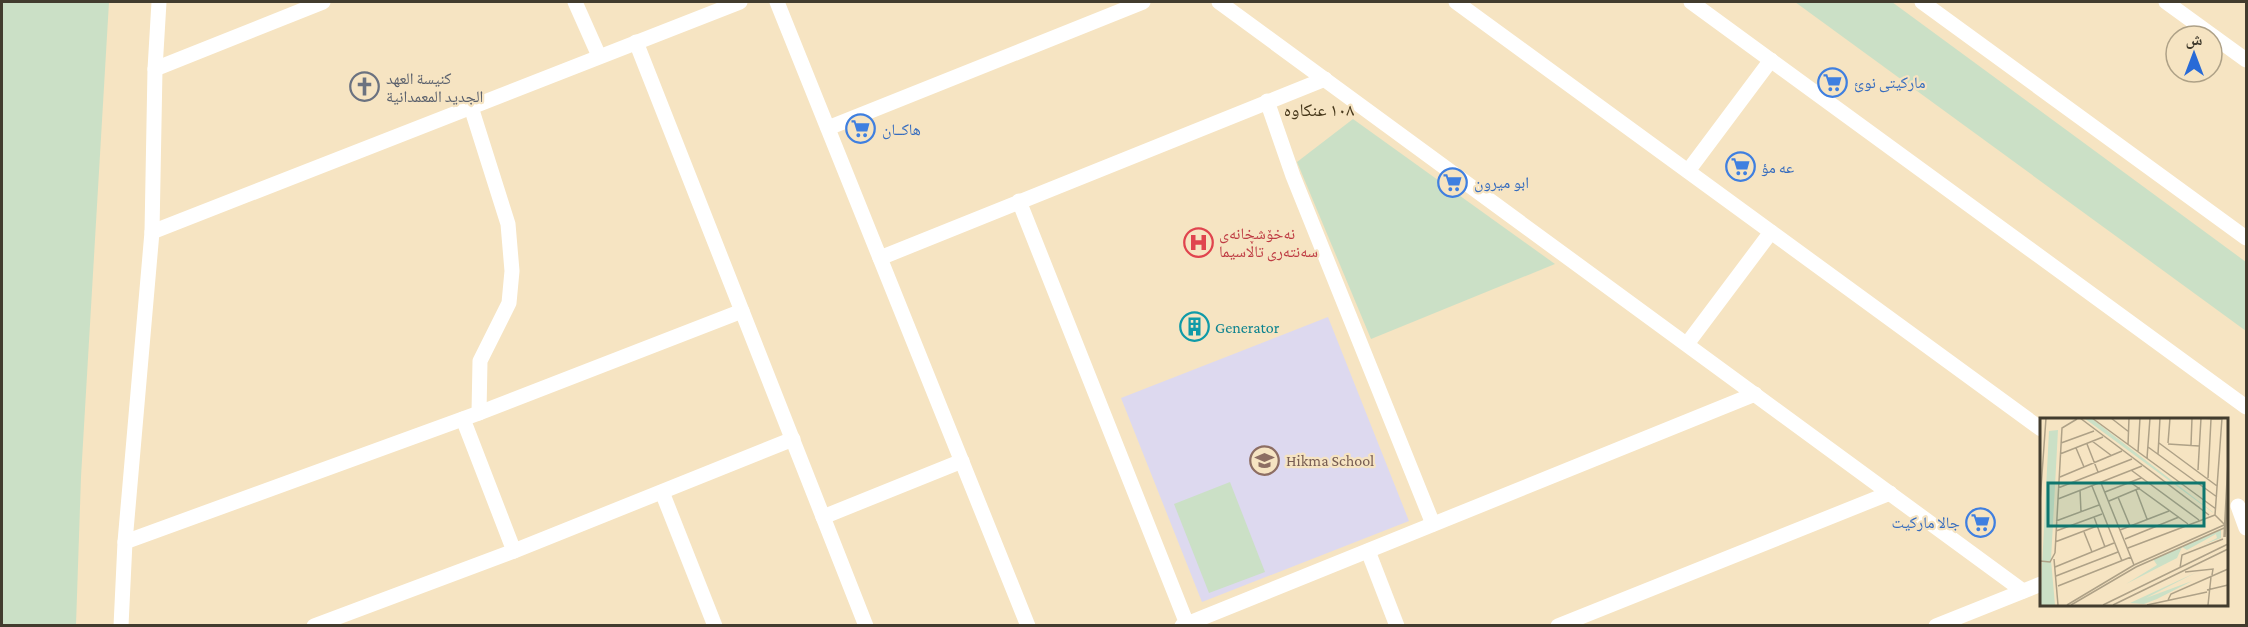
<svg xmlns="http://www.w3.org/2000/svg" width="2248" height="627" viewBox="0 0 2248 627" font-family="'Crimson Pro','Noto Naskh Arabic',serif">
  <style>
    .education { fill: #ddd9ef }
    .green { fill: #cbe0c6 }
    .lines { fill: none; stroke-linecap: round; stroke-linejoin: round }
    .minor { stroke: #fff; stroke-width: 15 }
    .labels { text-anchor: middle; stroke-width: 4.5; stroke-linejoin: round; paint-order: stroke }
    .worship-label { font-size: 16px; fill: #5b616d; stroke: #f6e4c2; text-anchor: start }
    .shop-label { font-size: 16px; fill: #366cbe; stroke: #f6e4c2; text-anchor: start }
    .health-label { font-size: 16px; fill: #be3a42; stroke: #f6e4c2; text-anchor: start }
    .culture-label { font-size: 16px; fill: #0d838f; stroke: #f6e4c2; text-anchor: start }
    .education-label { font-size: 16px; fill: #785e54; stroke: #f6e4c2; text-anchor: start }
    .neighbourhood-label { font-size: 18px; fill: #47381b; stroke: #f6e4c2 }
    .inset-road { fill: none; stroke: #aea187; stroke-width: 1.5 }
    .view { fill: #0f766e; fill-opacity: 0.15; stroke: #0f766e; stroke-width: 3 }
    .inset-edge { fill: none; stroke: #423c2e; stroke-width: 3 }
  </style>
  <rect width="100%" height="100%" fill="#f6e4c2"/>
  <path class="education" d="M 1328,317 L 1409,521 L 1202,602 L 1121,398 Z"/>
  <g class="green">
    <path d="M 2,2 L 109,2 L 81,477 L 76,625 L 2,625 Z"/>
    <path d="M 1795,2 L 1892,2 L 2246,262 L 2246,331 Z"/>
    <path d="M 1353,119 L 1555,264 L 1371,339 L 1297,162 Z"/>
    <path d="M 1230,482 L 1265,572 L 1209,593 L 1174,504 Z"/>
  </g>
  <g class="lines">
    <g class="minor">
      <path d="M 575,2 L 599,56"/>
      <path d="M 777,2 L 1028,626"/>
      <path d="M 1219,2 L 2023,591"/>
      <path d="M 1456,2 L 2041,429"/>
      <path d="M 1691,2 L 2246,407"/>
      <path d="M 1922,2 L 2246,238"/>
      <path d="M 2166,2 L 2246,60"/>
      <path d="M 636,42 L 866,626"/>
      <path d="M 155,69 L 323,2"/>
      <path d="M 1267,101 L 1293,176 L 1433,524"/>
      <path d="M 471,107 L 508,224 L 512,271 L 509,303 L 480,361 L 479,413"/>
      <path d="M 828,128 L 1143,2"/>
      <path d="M 1688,171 L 1771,60"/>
      <path d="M 1019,201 L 1187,624"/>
      <path d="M 152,232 L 740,2"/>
      <path d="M 880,258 L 1325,79"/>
      <path d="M 1687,344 L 1771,232"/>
      <path d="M 463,419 L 514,551"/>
      <path d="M 662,492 L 715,626"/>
      <path d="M 2238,506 L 2246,528"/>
      <path d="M 823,517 L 962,461"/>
      <path d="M 125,542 L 479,413 L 742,311"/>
      <path d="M 1368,551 L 1397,626"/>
      <path d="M 121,626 L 125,542 L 152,232 L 155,69 L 159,2"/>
      <path d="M 314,626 L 514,551 L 793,439"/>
      <path d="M 1182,626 L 1755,394"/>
      <path d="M 1558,626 L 1890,493"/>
      <path d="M 1936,626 L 2041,584"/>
    </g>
  </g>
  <defs>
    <symbol id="supermarket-ring" viewBox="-11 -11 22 22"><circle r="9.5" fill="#f6e4c2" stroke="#3f7fe0" stroke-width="1.5"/><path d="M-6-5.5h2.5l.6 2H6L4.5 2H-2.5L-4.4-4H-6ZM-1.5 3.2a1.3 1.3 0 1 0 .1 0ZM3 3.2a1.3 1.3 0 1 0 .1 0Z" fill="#3f7fe0"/></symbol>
    <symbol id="church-ring" viewBox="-11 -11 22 22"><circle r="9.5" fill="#f6e4c2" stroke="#6b7280" stroke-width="1.5"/><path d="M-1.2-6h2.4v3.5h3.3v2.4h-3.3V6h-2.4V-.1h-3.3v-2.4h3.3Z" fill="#6b7280"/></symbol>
    <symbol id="hospital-ring" viewBox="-11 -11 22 22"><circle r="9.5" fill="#f6e4c2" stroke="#e0444e" stroke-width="1.5"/><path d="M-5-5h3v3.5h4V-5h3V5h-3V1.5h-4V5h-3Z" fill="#e0444e"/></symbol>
    <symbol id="building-ring" viewBox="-11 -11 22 22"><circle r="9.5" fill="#f6e4c2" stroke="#0f9aa8" stroke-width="1.5"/><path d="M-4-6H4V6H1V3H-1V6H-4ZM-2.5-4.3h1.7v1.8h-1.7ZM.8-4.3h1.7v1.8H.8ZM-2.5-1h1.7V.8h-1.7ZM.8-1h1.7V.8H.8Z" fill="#0f9aa8"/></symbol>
    <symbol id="school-ring" viewBox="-11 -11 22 22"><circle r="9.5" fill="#f6e4c2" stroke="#8d6e63" stroke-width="1.5"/><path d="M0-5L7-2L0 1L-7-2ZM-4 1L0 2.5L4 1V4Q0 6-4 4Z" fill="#8d6e63"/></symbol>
  </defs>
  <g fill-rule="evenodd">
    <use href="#supermarket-ring" x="1816" y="66" width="33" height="33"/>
    <use href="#church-ring" x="348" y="70" width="33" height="33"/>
    <use href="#supermarket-ring" x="844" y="112" width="33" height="33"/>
    <use href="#supermarket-ring" x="1724" y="150" width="33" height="33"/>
    <use href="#supermarket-ring" x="1436" y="166" width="33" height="33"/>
    <use href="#hospital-ring" x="1182" y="226" width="33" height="33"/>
    <use href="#building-ring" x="1178" y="310" width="33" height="33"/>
    <use href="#school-ring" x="1248" y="444" width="33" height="33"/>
    <use href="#supermarket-ring" x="1964" y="506" width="33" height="33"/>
  </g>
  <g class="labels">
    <g class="worship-label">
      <text x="386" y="84">كنيسة العهد<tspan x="386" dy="18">الجديد المعمدانية</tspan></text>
    </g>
    <g class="shop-label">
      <text x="1854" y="88">مارکیتی نوئ</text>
      <text x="882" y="135">هاكــان</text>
      <text x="1761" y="173">عه مؤ</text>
      <text x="1474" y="188">ابو ميرون</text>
      <text x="1960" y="528" text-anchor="end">جالا ماركيت</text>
    </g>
    <g class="health-label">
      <text x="1219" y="239">نەخۆشخانەی<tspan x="1219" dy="18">سەنتەری تاڵاسیما</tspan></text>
    </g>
    <g class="culture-label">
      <text x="1215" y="333">Generator</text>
    </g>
    <g class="education-label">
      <text x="1286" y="466">Hikma School</text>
    </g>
    <g class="neighbourhood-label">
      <text x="1319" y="116">١٠٨ عنکاوە</text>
    </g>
  </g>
  <g transform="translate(2040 418)">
    <rect width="188" height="188" fill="#f6e4c2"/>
    <path d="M 44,0 L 51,0 L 174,95 L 172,94 ZM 18,12 L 11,142 L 15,187 L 0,187 L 9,13 ZM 181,112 L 181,120 L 163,127 L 177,120 L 176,116 L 147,132 L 142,129 L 137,140 L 86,166 L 117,147 L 113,141 ZM 157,154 L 106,180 L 152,163 L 117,181 L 104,186 L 90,185 Z" fill="#cbe0c6"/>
    <path class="inset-road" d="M 40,0 L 169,97M 52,0 L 176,91M 71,0 L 89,14M 160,0 L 182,1M 182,0 L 175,97 L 184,106M 52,23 L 72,38M 21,25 L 54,13M 119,25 L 177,68M 128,25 L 130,0M 47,26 L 58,54M 128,26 L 159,28M 88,27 L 89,0M 151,27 L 152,0M 108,29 L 177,79M 36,30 L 44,49M 98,34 L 100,0M 20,36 L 63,19M 118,36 L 120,0M 107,40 L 110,0M 91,52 L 159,102M 158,52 L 161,0M 20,59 L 82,33M 168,60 L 171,1M 90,64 L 148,106M 61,65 L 94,147M 52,68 L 82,143M 18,70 L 92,41M 40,72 L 41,94M 96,72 L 107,101M 65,74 L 101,60M 78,79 L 90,108M 18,81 L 102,48M 69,83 L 100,70M 0,84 L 6,0M 54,99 L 65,129M 16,103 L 59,87M 80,112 L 129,93M 16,113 L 62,96M 44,114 L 52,134M 184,119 L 188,43M 185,119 L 188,75M 85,121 L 139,99M 15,124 L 57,108M 88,130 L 175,97M 15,135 L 22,10 L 37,1M 14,141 L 18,187M 0,143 L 10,144 L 15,135M 15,149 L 74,125M 140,150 L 142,137 L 183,121M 145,154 L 173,151 L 172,157M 16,158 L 78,134M 18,168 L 91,139M 167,172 L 188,167M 128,182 L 131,176 L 188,151M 27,187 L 94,147 L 184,107M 31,187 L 96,149 L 184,110M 63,187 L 188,126M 73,187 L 188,131M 107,187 L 167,174M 168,187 L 171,159"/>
    <path class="view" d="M 8,65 L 164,65 L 164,108 L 8,108 Z"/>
    <rect width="188" height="188" class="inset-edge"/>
  </g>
  <rect width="2248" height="627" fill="none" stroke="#423c2e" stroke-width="6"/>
  <g transform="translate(2194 54)"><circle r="28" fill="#f6e4c2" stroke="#aea187" stroke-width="1.5"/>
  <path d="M0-4.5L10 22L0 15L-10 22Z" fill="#286ad7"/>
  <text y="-9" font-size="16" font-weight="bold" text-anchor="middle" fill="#423c2e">ش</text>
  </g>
</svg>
